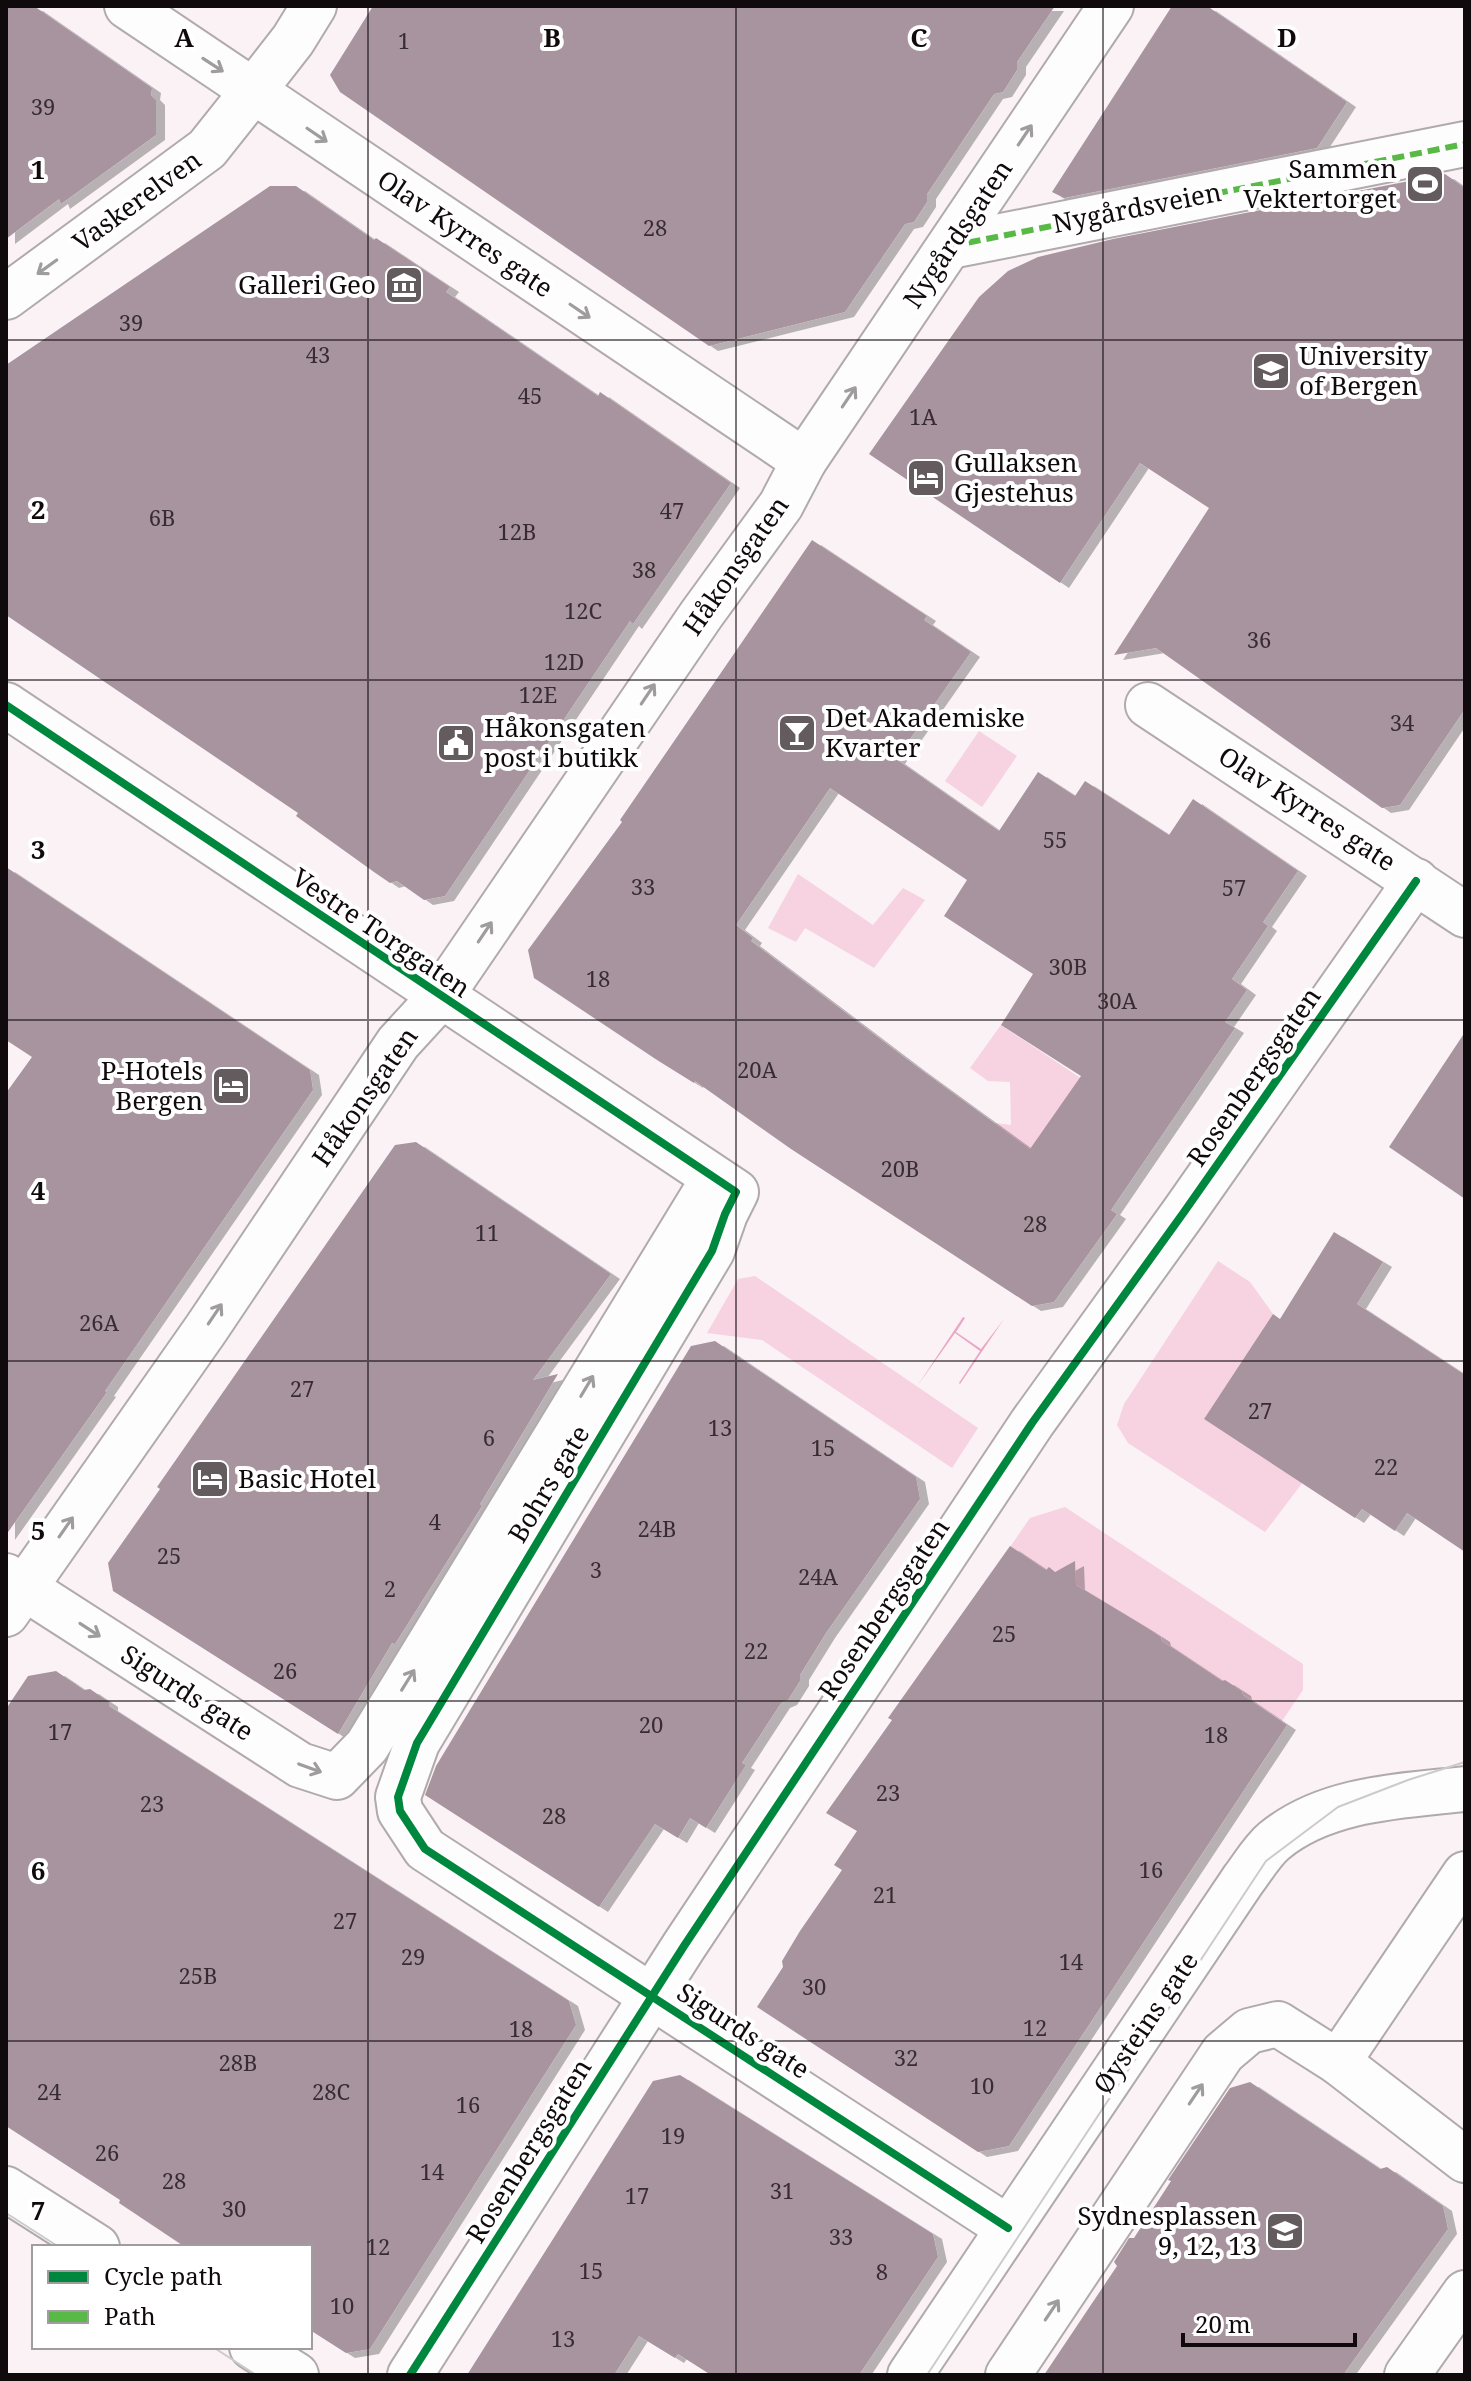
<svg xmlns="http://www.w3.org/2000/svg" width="1471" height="2381" viewBox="0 0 1471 2381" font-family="'Noto Serif',serif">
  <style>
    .green { fill: #f7d2e1 }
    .water { fill: #eba7c6 }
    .building { fill: #a8949e; fill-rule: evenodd; filter: url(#shadow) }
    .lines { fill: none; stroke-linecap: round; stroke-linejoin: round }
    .minor-casing { stroke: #b1aaac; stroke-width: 48 }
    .major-casing { stroke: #b1aaac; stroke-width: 48 }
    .highway-casing { stroke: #b1aaac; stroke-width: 48 }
    .minor { stroke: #fefdfe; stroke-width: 44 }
    .major { stroke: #fefdfe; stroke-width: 44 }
    .highway { stroke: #fefdfe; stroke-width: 44 }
    .tram { stroke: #cdcacb; stroke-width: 2 }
    .quiet { stroke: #58b947; stroke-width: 6; stroke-dasharray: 12 6; stroke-linecap: butt }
    .cycleway-casing { stroke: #fff; stroke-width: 13 }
    .cycleway { stroke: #00873e; stroke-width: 8 }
    .oneway { stroke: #9f9c9e }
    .grid { fill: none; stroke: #110a0d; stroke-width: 2; stroke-opacity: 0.55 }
    .labels { text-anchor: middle; stroke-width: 8; stroke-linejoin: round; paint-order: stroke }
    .number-label { font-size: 22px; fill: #372c31 }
    .poi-label { font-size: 26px; fill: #110a0d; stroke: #fff; text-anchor: start }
    .street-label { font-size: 26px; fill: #110a0d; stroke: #fff }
    .grid-label { font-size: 26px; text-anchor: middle; font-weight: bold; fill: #110a0d; stroke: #fff; stroke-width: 8; stroke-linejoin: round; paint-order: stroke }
  </style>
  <defs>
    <filter id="shadow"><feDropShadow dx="9" dy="5" stdDeviation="0" flood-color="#0004"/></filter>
  </defs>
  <rect width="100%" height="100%" fill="#faf2f5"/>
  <g class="green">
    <path d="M 979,731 L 1017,756 L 982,807 L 945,781 Z"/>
    <path d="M 798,874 L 873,925 L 903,888 L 925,900 L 874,968 L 805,928 L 796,942 L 768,928 Z"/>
    <path d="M 1001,1025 L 1085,1081 L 1038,1138 L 1041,1141 L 1038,1152 L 1000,1141 L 995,1123 L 1011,1125 L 1010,1082 L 988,1081 L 970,1068 Z"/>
    <path d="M 1218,1261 L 1250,1282 L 1273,1314 L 1204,1419 L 1303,1482 L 1265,1532 L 1128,1443 L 1117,1425 L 1124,1404 Z"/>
    <path d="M 755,1276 L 978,1428 L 952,1468 L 762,1340 L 707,1333 L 738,1279 Z"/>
    <path d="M 1065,1507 L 1303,1664 L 1303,1690 L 1282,1721 L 1243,1695 L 1242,1691 L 1225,1681 L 1221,1682 L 1163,1642 L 1161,1637 L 1076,1589 L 1076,1582 L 1058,1570 L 1051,1574 L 1010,1547 L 1030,1518 Z"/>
  </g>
  <path class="water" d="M 963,1317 L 965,1318 L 956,1332 L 981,1349 L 1004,1319 L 960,1384 L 959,1383 L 980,1351 L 955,1333 L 918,1385 Z"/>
  <g class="building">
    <path d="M 6,6 L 34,6 L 152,88 L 151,95 L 156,100 L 156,135 L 61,204 L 59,199 L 6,239 Z"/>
    <path d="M 373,6 L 1055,6 L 1017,62 L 1017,70 L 1003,92 L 994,94 L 927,194 L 927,202 L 914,222 L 905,224 L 845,312 L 709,346 L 340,92 L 330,75 Z"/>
    <path d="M 1172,6 L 1207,6 L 1347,102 L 1317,148 L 1064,198 L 1052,192 Z"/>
    <path d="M 1445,174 L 1465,188 L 1465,709 L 1400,805 L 1382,808 L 1156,648 L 1114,655 L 1209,508 L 1140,463 L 1060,583 L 869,454 L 979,297 L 1008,271 L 1038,257 L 1113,239 Z"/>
    <path d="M 270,186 L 296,186 L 374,240 L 376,238 L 450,287 L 446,292 L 598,396 L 600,392 L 731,483 L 633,624 L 630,621 L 445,896 L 424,900 L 397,881 L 390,883 L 374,872 L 296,816 L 298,813 L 6,615 L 6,365 Z"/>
    <path d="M 812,540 L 927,616 L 924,620 L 971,652 L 896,759 L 999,831 L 1038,772 L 1075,796 L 1085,781 L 1169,835 L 1193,799 L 1298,871 L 1263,922 L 1268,926 L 1232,979 L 1247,990 L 1225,1022 L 1235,1028 L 1111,1210 L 1117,1214 L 1054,1302 L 1032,1306 L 791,1149 L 695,1081 L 694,1083 L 657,1060 L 534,978 L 528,950 L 622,822 L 620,820 ZM 830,788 L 967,880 L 944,916 L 1033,974 L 1001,1025 L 1081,1076 L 1030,1149 L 916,1066 L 751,941 L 753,938 L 736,925 Z"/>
    <path d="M 6,867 L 310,1070 L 313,1090 L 105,1391 L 107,1392 L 6,1535 L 6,1093 L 32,1057 L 6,1040 Z"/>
    <path d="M 1465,1032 L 1465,1199 L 1389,1147 Z"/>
    <path d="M 416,1142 L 611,1274 L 533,1380 L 558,1374 L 480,1504 L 482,1506 L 395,1644 L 392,1643 L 338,1734 L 113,1591 L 108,1563 L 160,1489 L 157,1487 L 395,1145 Z"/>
    <path d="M 1334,1232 L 1383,1262 L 1357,1304 L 1465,1375 L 1465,1552 L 1407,1513 L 1395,1531 L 1362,1509 L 1355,1518 L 1204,1419 L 1273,1314 L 1280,1319 Z"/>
    <path d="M 715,1341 L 916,1477 L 920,1499 L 826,1633 L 800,1675 L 800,1681 L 788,1700 L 781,1703 L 742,1763 L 746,1765 L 706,1828 L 690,1818 L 678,1838 L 655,1824 L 599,1907 L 425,1795 L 436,1766 L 691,1346 Z"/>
    <path d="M 1010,1546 L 1046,1570 L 1049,1567 L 1055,1572 L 1075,1561 L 1076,1585 L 1144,1626 L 1161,1637 L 1162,1641 L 1222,1681 L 1225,1680 L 1242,1691 L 1243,1695 L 1287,1725 L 1009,2146 L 978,2152 L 757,2007 L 783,1967 L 782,1961 L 800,1931 L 842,1870 L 834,1865 L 857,1831 L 826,1813 L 892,1720 L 888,1718 Z"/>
    <path d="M 56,1671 L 84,1690 L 90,1689 L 109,1702 L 109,1706 L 146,1730 L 569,2001 L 576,2025 L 370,2349 L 346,2353 L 310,2330 L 310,2247 L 185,2247 L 119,2203 L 120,2200 L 6,2126 L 6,1709 L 28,1676 Z"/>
    <path d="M 680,2075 L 933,2234 L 938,2257 L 859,2375 L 711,2375 L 678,2354 L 675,2358 L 639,2336 L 614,2375 L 467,2375 L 653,2081 Z"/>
    <path d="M 1250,2082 L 1380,2169 L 1387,2167 L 1443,2206 L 1448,2229 L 1343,2375 L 1044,2375 L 1117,2266 L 1114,2262 L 1129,2238 L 1134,2238 L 1171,2181 L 1168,2180 L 1230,2088 Z"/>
  </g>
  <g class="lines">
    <defs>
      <g id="minor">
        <path d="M 951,246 L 1465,144"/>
        <path d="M 6,705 L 736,1192 L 725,1214 L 712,1251 L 417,1743 L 398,1797 L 400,1811 L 425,1849 L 1008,2228"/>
        <path d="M 1148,705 L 1465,915"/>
        <path d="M 6,1576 L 300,1765 L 337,1777 L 367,1746 L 714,1178"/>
        <path d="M 1465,1874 L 1338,2062 L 1465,2160"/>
        <path d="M 6,2189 L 97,2247"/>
        <path d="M 252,2347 L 296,2375"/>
        <path d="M 410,2375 L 684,1946 L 1032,1423 L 1184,1212 L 1416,881"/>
        <path d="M 910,2375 L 1243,1880 C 1253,1867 1262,1851 1274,1841 C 1326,1798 1401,1796 1465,1789"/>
        <path d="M 1008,2375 L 1223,2053 L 1249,2031 L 1278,2024 L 1338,2062"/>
        <path d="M 1407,2375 L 1465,2293"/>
      </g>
      <g id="major">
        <path d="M 6,297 L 207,149 L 254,90"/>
        <path d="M 6,1614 L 206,1329 L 398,1043 L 441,996 L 701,615 L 781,505 L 804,461"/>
      </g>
      <g id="highway">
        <path d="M 127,6 L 804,461 L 1111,6"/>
        <path d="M 254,90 L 293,40 L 314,6"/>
      </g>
    </defs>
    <use href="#minor" class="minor-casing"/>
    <use href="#major" class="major-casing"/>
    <use href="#highway" class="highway-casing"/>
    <use href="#minor" class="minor"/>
    <use href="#major" class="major"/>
    <use href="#highway" class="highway"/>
    <g class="tram">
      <path d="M 6,2213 L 59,2247"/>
      <path d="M 213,2347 L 256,2375"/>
      <path d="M 927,2375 L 1266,1861 L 1338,1807 L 1408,1780 L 1465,1762"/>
    </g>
    <path class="quiet" d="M 951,246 L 1465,144"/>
    <defs>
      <g id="cycleway">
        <path d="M 6,705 L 736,1192 L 725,1214 L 712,1251 L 417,1743 L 398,1797 L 400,1811 L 425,1849 L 1008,2228"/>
        <path d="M 410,2375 L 684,1946 L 1032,1423 L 1184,1212 L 1416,881"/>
      </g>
    </defs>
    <use href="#cycleway" class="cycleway-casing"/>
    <use href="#cycleway" class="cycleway"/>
  </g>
  <defs><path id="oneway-shaft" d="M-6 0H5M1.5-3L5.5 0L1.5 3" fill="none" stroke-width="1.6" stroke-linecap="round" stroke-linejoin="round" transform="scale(2)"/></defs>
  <g class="oneway">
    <use href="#oneway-shaft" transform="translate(213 65) rotate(33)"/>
    <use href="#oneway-shaft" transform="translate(317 135) rotate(34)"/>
    <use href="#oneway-shaft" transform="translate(1025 135) rotate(-56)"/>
    <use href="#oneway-shaft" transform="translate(47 267) rotate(144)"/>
    <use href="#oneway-shaft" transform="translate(580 311) rotate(34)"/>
    <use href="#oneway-shaft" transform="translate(849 397) rotate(-56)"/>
    <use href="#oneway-shaft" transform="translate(648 694) rotate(-56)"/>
    <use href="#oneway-shaft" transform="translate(485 932) rotate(-56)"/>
    <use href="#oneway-shaft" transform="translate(215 1314) rotate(-56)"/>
    <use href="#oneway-shaft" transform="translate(587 1386) rotate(-59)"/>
    <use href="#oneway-shaft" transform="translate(66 1527) rotate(-55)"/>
    <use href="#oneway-shaft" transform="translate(90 1630) rotate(33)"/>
    <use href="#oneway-shaft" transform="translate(408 1680) rotate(-58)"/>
    <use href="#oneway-shaft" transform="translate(310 1768) rotate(20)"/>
    <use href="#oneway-shaft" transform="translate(1196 2094) rotate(-56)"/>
    <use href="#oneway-shaft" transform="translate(1052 2310) rotate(-56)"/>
  </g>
  <path class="grid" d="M 368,6 L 368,2375M 736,6 L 736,2375M 1103,6 L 1103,2375M 6,340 L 1465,340M 6,680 L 1465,680M 6,1020 L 1465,1020M 6,1361 L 1465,1361M 6,1701 L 1465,1701M 6,2041 L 1465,2041"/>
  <defs>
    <symbol id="stadium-square" viewBox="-11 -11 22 22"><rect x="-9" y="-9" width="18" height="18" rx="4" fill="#635b5e" stroke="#fff"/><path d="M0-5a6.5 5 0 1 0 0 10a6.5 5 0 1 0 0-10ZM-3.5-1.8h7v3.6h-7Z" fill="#fff"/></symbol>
    <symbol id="museum-square" viewBox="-11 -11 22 22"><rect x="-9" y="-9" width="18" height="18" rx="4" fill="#635b5e" stroke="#fff"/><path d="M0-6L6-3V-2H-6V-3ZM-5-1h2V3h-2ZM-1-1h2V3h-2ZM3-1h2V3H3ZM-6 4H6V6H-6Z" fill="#fff"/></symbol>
    <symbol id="university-square" viewBox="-11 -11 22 22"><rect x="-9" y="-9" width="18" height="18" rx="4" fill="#635b5e" stroke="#fff"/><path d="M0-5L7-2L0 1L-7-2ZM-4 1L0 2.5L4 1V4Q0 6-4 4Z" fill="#fff"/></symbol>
    <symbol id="hotel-square" viewBox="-11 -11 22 22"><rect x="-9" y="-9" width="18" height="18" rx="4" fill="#635b5e" stroke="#fff"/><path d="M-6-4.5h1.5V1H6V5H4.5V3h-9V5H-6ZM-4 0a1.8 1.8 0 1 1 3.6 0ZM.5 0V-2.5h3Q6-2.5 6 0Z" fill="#fff"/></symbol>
    <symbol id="bar-square" viewBox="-11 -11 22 22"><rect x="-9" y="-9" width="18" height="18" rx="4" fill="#635b5e" stroke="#fff"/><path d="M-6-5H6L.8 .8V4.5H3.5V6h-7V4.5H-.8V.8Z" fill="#fff"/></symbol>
    <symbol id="civic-square" viewBox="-11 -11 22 22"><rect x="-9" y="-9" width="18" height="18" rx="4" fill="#635b5e" stroke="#fff"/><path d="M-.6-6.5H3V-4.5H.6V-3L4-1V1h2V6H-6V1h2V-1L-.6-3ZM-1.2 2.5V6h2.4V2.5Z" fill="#fff"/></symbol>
  </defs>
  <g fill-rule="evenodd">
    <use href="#stadium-square" x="1403" y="162" width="44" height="44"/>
    <use href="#museum-square" x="382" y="263" width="44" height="44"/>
    <use href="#university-square" x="1249" y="349" width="44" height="44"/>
    <use href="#hotel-square" x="904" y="456" width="44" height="44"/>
    <use href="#bar-square" x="775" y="711" width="44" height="44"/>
    <use href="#civic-square" x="434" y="721" width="44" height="44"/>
    <use href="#hotel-square" x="209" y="1064" width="44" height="44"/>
    <use href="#hotel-square" x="188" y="1457" width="44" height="44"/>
    <use href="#university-square" x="1263" y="2209" width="44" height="44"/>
  </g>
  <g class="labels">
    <g class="number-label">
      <text x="404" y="49">1</text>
      <text x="43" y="115">39</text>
      <text x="655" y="236">28</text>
      <text x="131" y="331">39</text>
      <text x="318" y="363">43</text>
      <text x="530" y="404">45</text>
      <text x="923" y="425">1A</text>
      <text x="672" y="519">47</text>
      <text x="162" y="526">6B</text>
      <text x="517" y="540">12B</text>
      <text x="644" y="578">38</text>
      <text x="583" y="619">12C</text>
      <text x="1259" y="648">36</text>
      <text x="564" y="670">12D</text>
      <text x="538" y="703">12E</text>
      <text x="1402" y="731">34</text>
      <text x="1055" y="848">55</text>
      <text x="643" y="895">33</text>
      <text x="1234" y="896">57</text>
      <text x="1068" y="975">30B</text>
      <text x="598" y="987">18</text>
      <text x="1117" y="1009">30A</text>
      <text x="757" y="1078">20A</text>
      <text x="900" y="1177">20B</text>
      <text x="1035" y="1232">28</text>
      <text x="487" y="1241">11</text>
      <text x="99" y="1331">26A</text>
      <text x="302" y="1397">27</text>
      <text x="1260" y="1419">27</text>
      <text x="720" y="1436">13</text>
      <text x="489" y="1446">6</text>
      <text x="823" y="1456">15</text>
      <text x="1386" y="1475">22</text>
      <text x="435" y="1530">4</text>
      <text x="657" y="1537">24B</text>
      <text x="169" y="1564">25</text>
      <text x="596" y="1578">3</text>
      <text x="818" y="1585">24A</text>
      <text x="390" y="1597">2</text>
      <text x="1004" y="1642">25</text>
      <text x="756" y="1659">22</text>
      <text x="285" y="1679">26</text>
      <text x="651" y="1733">20</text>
      <text x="60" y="1740">17</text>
      <text x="1216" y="1743">18</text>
      <text x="888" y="1801">23</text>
      <text x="152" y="1812">23</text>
      <text x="554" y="1824">28</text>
      <text x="1151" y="1878">16</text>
      <text x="885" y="1903">21</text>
      <text x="345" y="1929">27</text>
      <text x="413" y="1965">29</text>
      <text x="1071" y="1970">14</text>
      <text x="198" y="1984">25B</text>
      <text x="814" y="1995">30</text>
      <text x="1035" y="2036">12</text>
      <text x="521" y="2037">18</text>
      <text x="906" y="2066">32</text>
      <text x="238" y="2071">28B</text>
      <text x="982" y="2094">10</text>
      <text x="49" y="2100">24</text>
      <text x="331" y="2100">28C</text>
      <text x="468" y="2113">16</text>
      <text x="673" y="2144">19</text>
      <text x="107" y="2161">26</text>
      <text x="432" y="2180">14</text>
      <text x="174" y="2189">28</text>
      <text x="782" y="2199">31</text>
      <text x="637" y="2204">17</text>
      <text x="234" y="2217">30</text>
      <text x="841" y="2245">33</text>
      <text x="378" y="2255">12</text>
      <text x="591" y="2279">15</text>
      <text x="882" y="2280">8</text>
      <text x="342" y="2314">10</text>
      <text x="563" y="2347">13</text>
    </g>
    <g class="poi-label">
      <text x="1397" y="178" text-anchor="end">Sammen<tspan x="1397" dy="30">Vektertorget</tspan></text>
      <text x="376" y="294" text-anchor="end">Galleri Geo</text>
      <text x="1299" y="365">University<tspan x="1299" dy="30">of Bergen</tspan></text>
      <text x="954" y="472">Gullaksen<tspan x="954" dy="30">Gjestehus</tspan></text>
      <text x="825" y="727">Det Akademiske<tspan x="825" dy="30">Kvarter</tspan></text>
      <text x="484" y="737">Håkonsgaten<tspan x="484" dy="30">post i butikk</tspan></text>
      <text x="203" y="1080" text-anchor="end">P-Hotels<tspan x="203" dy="30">Bergen</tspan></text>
      <text x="238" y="1488">Basic Hotel</text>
      <text x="1257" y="2225" text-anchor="end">Sydnesplassen<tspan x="1257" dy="30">9, 12, 13</tspan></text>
    </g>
    <g class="street-label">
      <text transform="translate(137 201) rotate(-36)" y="9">Vaskerelven</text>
      <text transform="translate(1137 208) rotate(-11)" y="9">Nygårdsveien</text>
      <text transform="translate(465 234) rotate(34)" y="9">Olav Kyrres gate</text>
      <text transform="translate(958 234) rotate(-56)" y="9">Nygårdsgaten</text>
      <text transform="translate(736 566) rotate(-55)" y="9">Håkonsgaten</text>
      <text transform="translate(1307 809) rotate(33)" y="9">Olav Kyrres gate</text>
      <text transform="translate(381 933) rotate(34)" y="9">Vestre Torggaten</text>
      <text transform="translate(1254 1077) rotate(-55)" y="9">Rosenbergsgaten</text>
      <text transform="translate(365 1097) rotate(-55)" y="9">Håkonsgaten</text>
      <text transform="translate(549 1484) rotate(-59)" y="9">Bohrs gate</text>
      <text transform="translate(884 1609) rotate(-56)" y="9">Rosenbergsgaten</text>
      <text transform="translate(187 1693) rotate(33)" y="9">Sigurds gate</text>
      <text transform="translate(1146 2023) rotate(-56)" y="9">Øysteins gate</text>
      <text transform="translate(743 2031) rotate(33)" y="9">Sigurds gate</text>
      <text transform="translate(529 2151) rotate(-58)" y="9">Rosenbergsgaten</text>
    </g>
  </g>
  <g class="grid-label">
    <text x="184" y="47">A</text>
    <text x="552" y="47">B</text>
    <text x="919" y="47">C</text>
    <text x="1287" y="47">D</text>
    <text x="38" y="179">1</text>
    <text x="38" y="519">2</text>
    <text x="38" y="859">3</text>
    <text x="38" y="1200">4</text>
    <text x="38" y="1540">5</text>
    <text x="38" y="1880">6</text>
    <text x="38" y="2220">7</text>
  </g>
  <rect width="1471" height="2381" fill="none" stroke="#110a0d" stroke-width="16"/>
  <rect x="32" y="2245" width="280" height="104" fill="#ffffff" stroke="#a09d9e" stroke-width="2"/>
  <rect x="48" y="2271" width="40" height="12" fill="#00873e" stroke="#a09d9e" stroke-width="2"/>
  <text x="104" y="2285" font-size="24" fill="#110a0d">Cycle path</text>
  <rect x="48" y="2311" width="40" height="12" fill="#58b947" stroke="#a09d9e" stroke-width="2"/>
  <text x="104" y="2325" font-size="24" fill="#110a0d">Path</text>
  <path d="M1183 2333v12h172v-12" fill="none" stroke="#110a0d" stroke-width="4"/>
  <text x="1195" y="2333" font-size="24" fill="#110a0d" stroke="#ffffff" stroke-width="6" paint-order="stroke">20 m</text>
</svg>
